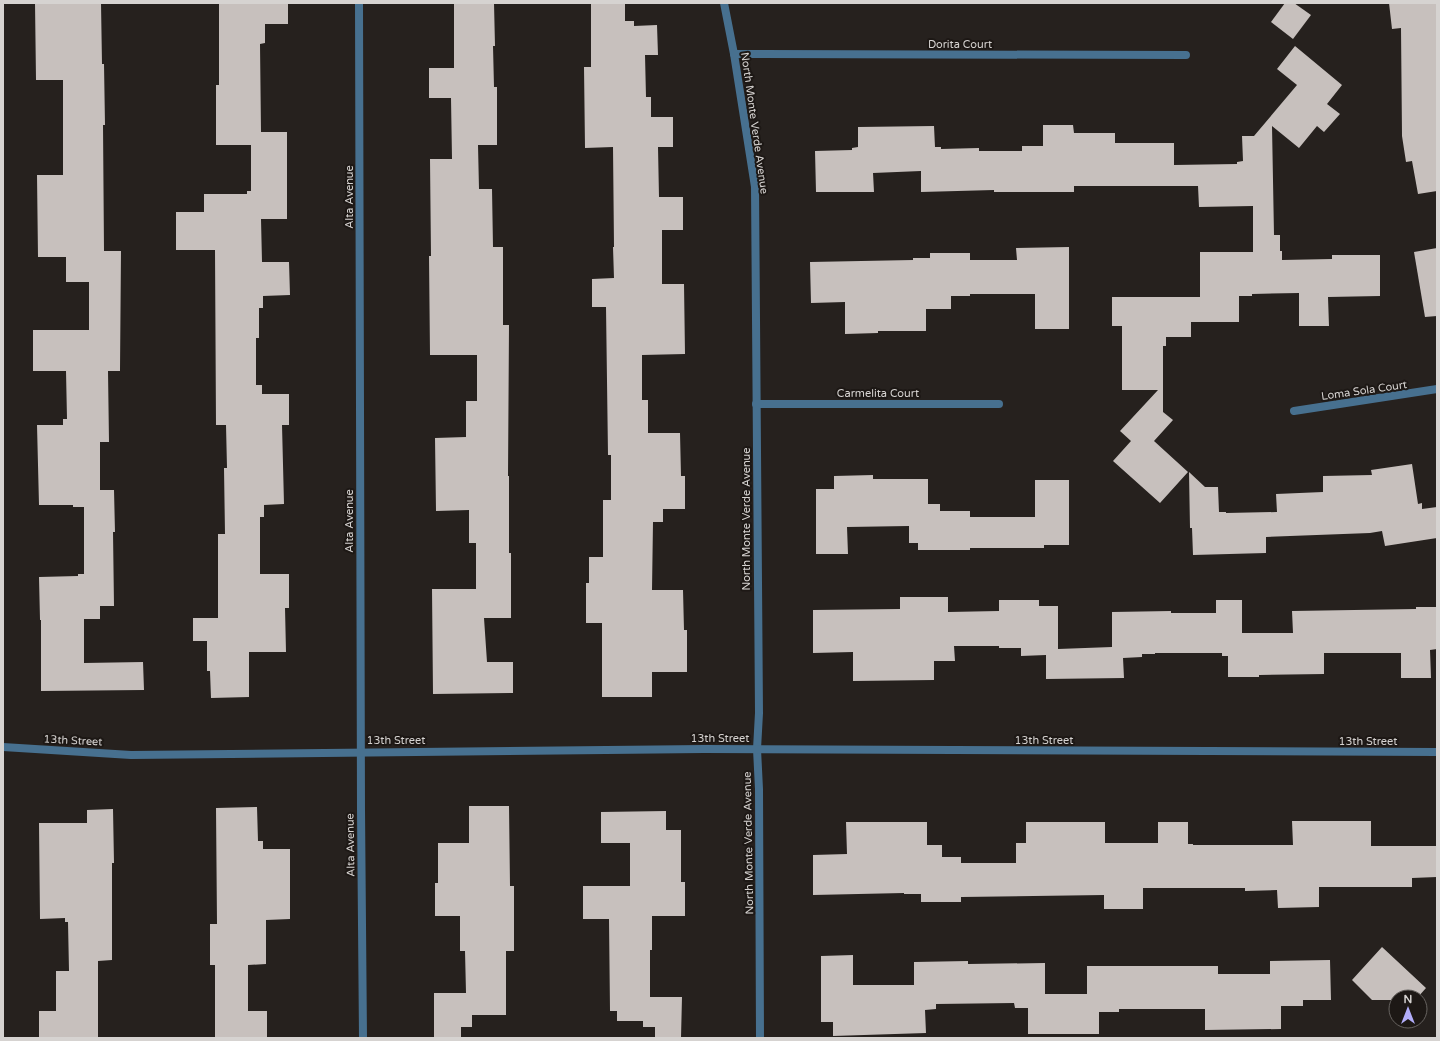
<svg xmlns="http://www.w3.org/2000/svg" width="1440" height="1041" viewBox="0 0 1440 1041" font-family="'Varela Round',sans-serif">
  <style>
    .building { fill: #c7c0bd }
    .lines { fill: none; stroke-linecap: round; stroke-linejoin: round }
    .minor { stroke: #47708f; stroke-width: 8 }
    .labels { text-anchor: middle; stroke-width: 4; stroke-linejoin: round; paint-order: stroke }
    .street-label { font-size: 11px; fill: #d6d3d1; stroke: #1d1815 }
  </style>
  <rect width="100%" height="100%" fill="#26211e"/>
  <g class="building">
    <path d="M 35,3 L 101,3 L 102,64 L 104,64 L 105,125 L 103,125 L 104,251 L 121,251 L 120,371 L 108,371 L 109,442 L 100,442 L 100,490 L 114,490 L 115,532 L 113,532 L 114,606 L 100,606 L 100,619 L 84,619 L 84,663 L 143,662 L 144,690 L 41,691 L 41,620 L 40,620 L 39,577 L 78,576 L 78,574 L 84,574 L 84,507 L 73,507 L 73,505 L 39,505 L 37,425 L 63,425 L 63,419 L 67,419 L 66,371 L 33,371 L 33,330 L 89,330 L 89,282 L 66,282 L 66,257 L 38,257 L 37,175 L 63,175 L 63,80 L 36,80 Z"/>
    <path d="M 219,3 L 288,3 L 288,24 L 265,24 L 265,43 L 260,44 L 261,132 L 287,132 L 287,219 L 261,219 L 262,262 L 289,262 L 290,295 L 263,296 L 263,308 L 259,308 L 259,338 L 256,338 L 256,385 L 262,385 L 262,394 L 289,394 L 289,425 L 282,425 L 284,504 L 264,505 L 264,517 L 260,517 L 260,574 L 289,574 L 289,608 L 285,608 L 286,652 L 249,652 L 249,697 L 211,698 L 210,671 L 207,671 L 207,641 L 193,641 L 193,618 L 218,618 L 218,534 L 225,534 L 224,468 L 227,468 L 226,425 L 216,425 L 215,250 L 176,250 L 176,212 L 204,212 L 204,194 L 247,194 L 247,191 L 251,191 L 251,145 L 216,145 L 216,85 L 219,85 Z"/>
    <path d="M 454,3 L 494,3 L 495,46 L 493,46 L 494,87 L 497,87 L 497,145 L 478,145 L 479,189 L 492,189 L 493,247 L 503,247 L 503,325 L 509,325 L 508,476 L 509,476 L 509,553 L 511,553 L 511,618 L 484,618 L 487,662 L 513,662 L 513,693 L 433,694 L 432,589 L 476,589 L 476,543 L 469,543 L 469,510 L 436,511 L 435,438 L 466,437 L 466,401 L 477,401 L 477,355 L 430,355 L 429,256 L 431,256 L 430,159 L 452,159 L 451,98 L 429,98 L 429,68 L 454,68 Z"/>
    <path d="M 591,3 L 625,3 L 625,21 L 634,21 L 634,26 L 657,25 L 658,55 L 645,55 L 646,97 L 651,97 L 651,117 L 673,117 L 673,147 L 658,147 L 659,197 L 683,197 L 683,230 L 662,230 L 662,284 L 684,284 L 685,354 L 642,355 L 642,400 L 648,400 L 648,433 L 680,433 L 681,476 L 685,476 L 685,509 L 663,509 L 663,522 L 653,522 L 652,590 L 683,590 L 684,630 L 687,630 L 687,672 L 652,672 L 652,697 L 602,697 L 602,623 L 586,623 L 586,583 L 589,583 L 589,557 L 603,557 L 603,500 L 611,500 L 611,455 L 608,455 L 606,307 L 592,307 L 592,279 L 614,278 L 613,247 L 614,247 L 613,147 L 585,148 L 584,67 L 591,67 Z"/>
    <path d="M 1285,3 L 1294,3 L 1311,15 L 1293,39 L 1271,22 Z"/>
    <path d="M 1389,3 L 1437,3 L 1437,191 L 1418,194 L 1412,161 L 1406,162 L 1402,136 L 1401,28 L 1392,29 Z"/>
    <path d="M 1295,46 L 1342,85 L 1327,104 L 1340,114 L 1324,132 L 1317,126 L 1299,148 L 1272,126 L 1274,235 L 1280,235 L 1280,251 L 1282,251 L 1282,260 L 1332,259 L 1332,255 L 1380,255 L 1380,296 L 1328,297 L 1329,326 L 1299,326 L 1299,293 L 1252,294 L 1252,296 L 1239,296 L 1239,322 L 1191,322 L 1191,337 L 1166,337 L 1166,346 L 1163,346 L 1163,412 L 1173,420 L 1154,441 L 1188,472 L 1160,503 L 1113,461 L 1131,441 L 1120,431 L 1158,390 L 1122,390 L 1122,326 L 1112,326 L 1112,297 L 1200,297 L 1200,252 L 1253,252 L 1253,206 L 1199,207 L 1198,186 L 1074,186 L 1074,192 L 994,192 L 994,190 L 921,192 L 921,171 L 873,173 L 874,192 L 816,192 L 815,151 L 852,150 L 852,148 L 858,147 L 858,127 L 934,126 L 935,147 L 941,147 L 941,149 L 979,148 L 979,151 L 1022,151 L 1022,146 L 1043,146 L 1043,125 L 1073,125 L 1074,133 L 1115,133 L 1115,143 L 1174,143 L 1174,165 L 1237,164 L 1237,162 L 1243,161 L 1242,136 L 1254,136 L 1297,85 L 1277,69 Z"/>
    <path d="M 1069,247 L 1069,329 L 1035,329 L 1035,294 L 970,294 L 970,296 L 951,296 L 951,309 L 926,309 L 926,331 L 878,331 L 878,333 L 845,334 L 845,302 L 811,303 L 810,262 L 913,260 L 913,258 L 930,258 L 930,253 L 970,253 L 970,260 L 1017,260 L 1016,248 Z"/>
    <path d="M 1437,248 L 1437,316 L 1425,317 L 1414,252 Z"/>
    <path d="M 1412,464 L 1418,504 L 1422,503 L 1422,509 L 1437,507 L 1437,538 L 1385,546 L 1382,531 L 1370,533 L 1266,537 L 1266,553 L 1193,555 L 1192,528 L 1190,528 L 1189,472 L 1205,487 L 1218,487 L 1219,512 L 1226,512 L 1226,513 L 1277,512 L 1276,494 L 1323,492 L 1323,476 L 1372,475 L 1371,470 Z"/>
    <path d="M 873,475 L 873,479 L 928,479 L 928,504 L 940,504 L 940,511 L 970,511 L 970,517 L 1035,517 L 1035,480 L 1069,480 L 1069,545 L 1044,545 L 1044,548 L 970,548 L 970,550 L 918,550 L 918,543 L 909,543 L 909,526 L 847,527 L 848,554 L 816,554 L 816,489 L 834,489 L 834,476 Z"/>
    <path d="M 900,597 L 948,597 L 948,612 L 999,611 L 999,600 L 1039,600 L 1039,606 L 1058,606 L 1058,649 L 1112,647 L 1112,612 L 1171,611 L 1171,613 L 1216,613 L 1216,600 L 1242,600 L 1242,633 L 1293,633 L 1292,611 L 1416,609 L 1416,607 L 1437,607 L 1437,649 L 1430,650 L 1431,678 L 1401,678 L 1401,653 L 1324,653 L 1324,674 L 1259,675 L 1259,677 L 1228,677 L 1228,656 L 1222,656 L 1222,653 L 1155,653 L 1155,654 L 1142,654 L 1142,657 L 1123,658 L 1124,678 L 1046,679 L 1046,655 L 1021,656 L 1021,648 L 999,648 L 999,646 L 954,646 L 955,661 L 934,661 L 934,680 L 853,681 L 853,652 L 813,653 L 813,610 L 900,609 Z"/>
    <path d="M 469,806 L 509,806 L 510,886 L 514,886 L 514,951 L 506,951 L 506,1015 L 472,1015 L 472,1027 L 461,1027 L 461,1038 L 434,1038 L 434,993 L 466,993 L 465,951 L 460,951 L 460,916 L 435,916 L 435,883 L 438,883 L 438,843 L 469,843 Z"/>
    <path d="M 257,807 L 258,841 L 263,841 L 263,849 L 290,849 L 290,919 L 266,920 L 266,964 L 248,965 L 248,1011 L 267,1011 L 267,1038 L 215,1038 L 215,965 L 210,965 L 210,924 L 217,924 L 216,808 Z"/>
    <path d="M 113,809 L 114,863 L 112,863 L 112,960 L 98,961 L 98,1038 L 39,1038 L 39,1011 L 56,1011 L 56,971 L 69,971 L 68,922 L 65,922 L 65,918 L 40,919 L 39,823 L 87,823 L 87,810 Z"/>
    <path d="M 666,811 L 666,830 L 681,830 L 681,882 L 685,882 L 685,916 L 652,916 L 652,950 L 650,950 L 650,997 L 682,997 L 681,1038 L 655,1038 L 655,1027 L 643,1027 L 643,1021 L 617,1021 L 617,1011 L 610,1011 L 609,919 L 583,919 L 583,886 L 630,886 L 630,843 L 601,843 L 601,812 Z"/>
    <path d="M 1292,821 L 1371,821 L 1371,846 L 1437,846 L 1437,877 L 1412,878 L 1412,887 L 1319,887 L 1319,907 L 1278,908 L 1277,890 L 1245,891 L 1245,888 L 1143,888 L 1143,909 L 1104,909 L 1104,895 L 961,897 L 961,902 L 921,902 L 921,894 L 904,894 L 904,893 L 813,895 L 813,855 L 847,854 L 846,822 L 927,822 L 927,845 L 942,845 L 942,857 L 961,857 L 961,863 L 1016,863 L 1016,843 L 1026,843 L 1026,822 L 1105,822 L 1105,843 L 1158,843 L 1158,822 L 1188,822 L 1188,844 L 1193,844 L 1193,845 L 1293,845 Z"/>
    <path d="M 1382,947 L 1426,988 L 1418,997 L 1396,997 L 1396,1000 L 1372,1000 L 1352,980 Z"/>
    <path d="M 853,955 L 853,985 L 914,985 L 914,962 L 968,961 L 968,964 L 1045,963 L 1045,994 L 1087,994 L 1087,966 L 1218,966 L 1218,974 L 1270,974 L 1270,961 L 1330,960 L 1331,1000 L 1303,1000 L 1303,1006 L 1281,1006 L 1281,1029 L 1205,1030 L 1205,1009 L 1119,1009 L 1119,1012 L 1099,1012 L 1099,1034 L 1028,1034 L 1028,1008 L 1015,1008 L 1014,1003 L 936,1004 L 936,1009 L 925,1010 L 926,1033 L 833,1036 L 833,1022 L 821,1022 L 821,956 Z"/>
  </g>
  <g class="lines">
    <g class="minor">
      <path d="M 359,3 L 361,810 L 363,1038"/>
      <path d="M 724,3 L 734,54 L 755,187 L 759,713 L 757,749 L 759,789 L 760,1038"/>
      <path d="M 734,54 L 1186,55"/>
      <path d="M 756,404 L 999,404"/>
      <path d="M 1294,411 L 1437,389"/>
      <path d="M 3,747 L 131,755 L 704,749 L 1437,752"/>
    </g>
  </g>
  <g class="labels">
    <g class="street-label">
      <text x="960" y="48">Dorita Court</text>
      <text transform="translate(755 123) rotate(82)" y="4">North Monte Verde Avenue</text>
      <text transform="translate(349 197) rotate(-90)" y="4">Alta Avenue</text>
      <text transform="translate(1364 390) rotate(-8)" y="4">Loma Sola Court</text>
      <text x="878" y="397">Carmelita Court</text>
      <text transform="translate(746 519) rotate(-90)" y="4">North Monte Verde Avenue</text>
      <text transform="translate(349 521) rotate(-90)" y="4">Alta Avenue</text>
      <text x="720" y="742">13th Street</text>
      <text transform="translate(73 740) rotate(3)" y="4">13th Street</text>
      <text x="396" y="744">13th Street</text>
      <text x="1044" y="744">13th Street</text>
      <text x="1368" y="745">13th Street</text>
      <text transform="translate(748 843) rotate(-91)" y="4">North Monte Verde Avenue</text>
      <text transform="translate(350 845) rotate(-91)" y="4">Alta Avenue</text>
    </g>
  </g>
  <rect width="1440" height="1041" fill="none" stroke="#d6d3d1" stroke-width="8"/>
  <g transform="translate(1408 1009)"><circle r="19" fill="#1d1815" stroke="#676360"/>
  <path d="M0-3L7 15L0 10L-7 15Z" fill="#b2adf9"/>
  <text y="-6" font-size="11" font-weight="bold" text-anchor="middle" fill="#d6d3d1">N</text>
  </g>
</svg>
